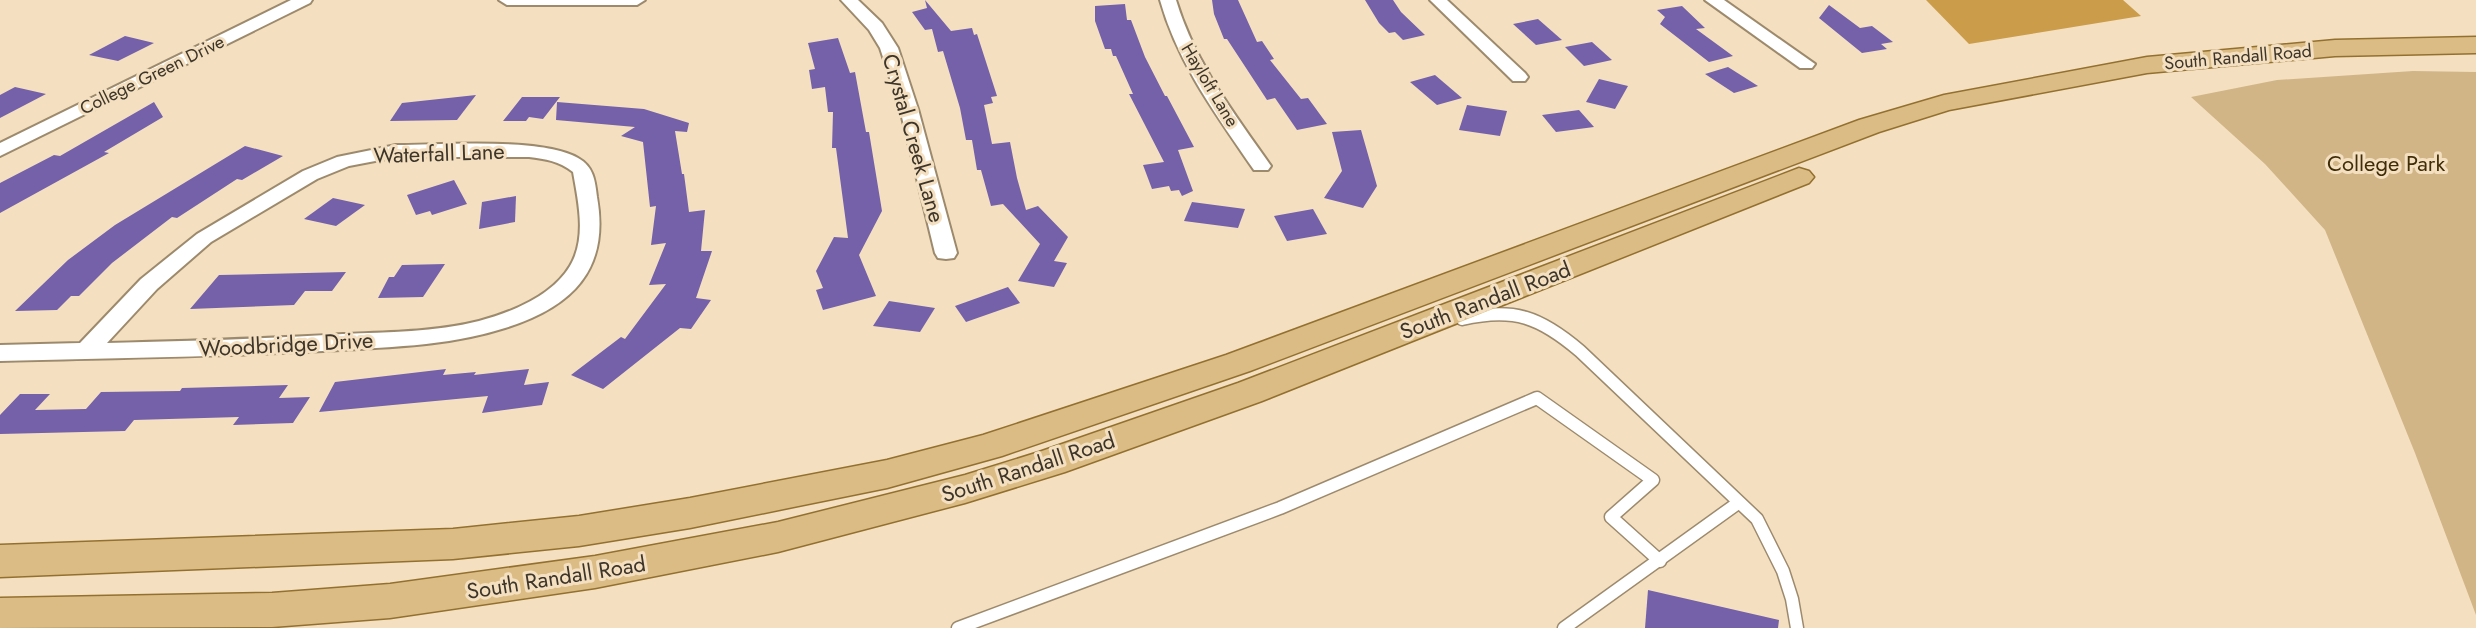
<svg xmlns="http://www.w3.org/2000/svg" width="2476" height="628" viewBox="0 0 2476 628" font-family="Jost,sans-serif">
  <style>
    .green { fill: #d1b587 }
    .forest { fill: #cb9c4a }
    .building { fill: #7560aa }
    .lines { fill: none; stroke-linecap: round; stroke-linejoin: round }
    .service-casing { stroke: #9d8a6d; stroke-width: 15 }
    .minor-casing { stroke: #9d8a6d; stroke-width: 4 }
    .primary-casing { stroke: #93702f; stroke-width: 3 }
    .service { stroke: #fff; stroke-width: 12 }
    .minor { fill: #fff; fill-rule: evenodd }
    .primary { fill: #dabc84; fill-rule: evenodd }
    .labels { text-anchor: middle; stroke-width: 6; stroke-linejoin: round; paint-order: stroke }
    .far-street-label { font-size: 18px; fill: #3d3529; stroke: #f4e0c0 }
    .street-label { font-size: 22px; fill: #3d3529; stroke: #f4e0c0 }
    .park-label { font-size: 22px; fill: #402d08; stroke: #f4e0c0 }
  </style>
  <rect width="100%" height="100%" fill="#f4e0c0"/>
  <path class="green" d="M 2413,71 L 2476,72 L 2476,615 L 2415,453 L 2325,230 L 2265,164 L 2191,97 L 2277,80 Z"/>
  <path class="forest" d="M 1926,0 L 2123,0 L 2141,16 L 1969,44 Z"/>
  <g class="building">
    <path d="M 925,0 L 951,31 L 972,28 L 974,35 L 977,34 L 997,96 L 991,97 L 993,103 L 984,105 L 992,144 L 1010,142 L 1017,178 L 1026,210 L 1038,206 L 1068,237 L 1054,261 L 1067,263 L 1054,287 L 1018,281 L 1040,244 L 1003,204 L 991,206 L 981,170 L 977,170 L 972,140 L 966,140 L 960,108 L 943,51 L 938,52 L 932,29 L 925,30 L 912,12 L 927,8 Z"/>
    <path d="M 1212,0 L 1238,0 L 1257,42 L 1262,41 L 1274,59 L 1270,60 L 1301,99 L 1308,98 L 1327,124 L 1297,130 L 1275,98 L 1267,100 L 1227,39 L 1224,39 L 1214,14 Z"/>
    <path d="M 1365,0 L 1393,0 L 1401,12 L 1425,35 L 1403,40 L 1395,32 L 1389,33 L 1379,23 Z"/>
    <path d="M 1125,4 L 1127,20 L 1131,20 L 1145,57 L 1165,96 L 1167,96 L 1194,147 L 1178,150 L 1193,191 L 1182,196 L 1179,190 L 1171,191 L 1169,186 L 1152,189 L 1143,165 L 1164,162 L 1129,94 L 1133,94 L 1116,56 L 1113,56 L 1111,49 L 1105,49 L 1095,21 L 1095,6 Z"/>
    <path d="M 1829,5 L 1860,28 L 1872,26 L 1893,42 L 1881,44 L 1887,49 L 1862,53 L 1819,18 Z"/>
    <path d="M 1682,6 L 1705,28 L 1696,29 L 1733,56 L 1709,62 L 1660,24 L 1665,17 L 1657,10 Z"/>
    <path d="M 1538,19 L 1562,40 L 1536,45 L 1513,24 Z"/>
    <path d="M 125,36 L 154,43 L 118,61 L 89,55 Z"/>
    <path d="M 838,38 L 850,73 L 855,72 L 866,132 L 869,132 L 882,211 L 859,255 L 876,296 L 823,310 L 816,290 L 823,288 L 816,271 L 834,237 L 848,238 L 836,148 L 832,148 L 833,112 L 828,112 L 825,87 L 812,89 L 809,70 L 815,69 L 808,43 Z"/>
    <path d="M 1592,42 L 1612,60 L 1584,66 L 1565,47 Z"/>
    <path d="M 1728,67 L 1758,86 L 1734,93 L 1705,74 Z"/>
    <path d="M 1435,75 L 1462,98 L 1437,105 L 1410,82 Z"/>
    <path d="M 1599,79 L 1628,86 L 1615,109 L 1586,102 Z"/>
    <path d="M 15,87 L 46,94 L 0,118 L 0,95 Z"/>
    <path d="M 476,95 L 457,120 L 390,121 L 402,103 Z"/>
    <path d="M 522,97 L 560,97 L 543,119 L 529,117 L 526,121 L 503,121 Z"/>
    <path d="M 154,102 L 163,117 L 104,152 L 109,153 L 0,213 L 0,183 L 54,155 L 60,156 Z"/>
    <path d="M 557,102 L 644,109 L 689,123 L 687,132 L 675,131 L 682,174 L 684,174 L 689,212 L 705,210 L 701,251 L 712,251 L 696,298 L 711,300 L 691,329 L 680,328 L 603,389 L 571,375 L 621,337 L 625,339 L 666,284 L 649,285 L 666,243 L 651,245 L 656,206 L 650,207 L 643,142 L 621,136 L 635,127 L 556,120 Z"/>
    <path d="M 1467,105 L 1507,111 L 1500,136 L 1459,130 Z"/>
    <path d="M 1579,110 L 1594,127 L 1556,132 L 1542,115 Z"/>
    <path d="M 1361,130 L 1377,186 L 1363,208 L 1324,198 L 1342,171 L 1332,132 Z"/>
    <path d="M 245,146 L 283,156 L 242,180 L 237,179 L 177,218 L 172,217 L 112,263 L 79,296 L 71,296 L 57,310 L 15,311 L 68,260 L 115,225 Z"/>
    <path d="M 454,180 L 467,204 L 432,215 L 430,211 L 416,215 L 407,195 Z"/>
    <path d="M 516,196 L 515,222 L 479,229 L 482,202 Z"/>
    <path d="M 333,198 L 365,205 L 336,226 L 304,219 Z"/>
    <path d="M 1192,202 L 1245,209 L 1238,228 L 1184,221 Z"/>
    <path d="M 1313,209 L 1327,234 L 1287,241 L 1274,216 Z"/>
    <path d="M 445,264 L 423,297 L 378,298 L 389,277 L 394,277 L 402,265 Z"/>
    <path d="M 346,272 L 332,291 L 305,291 L 294,305 L 190,309 L 219,275 Z"/>
    <path d="M 1008,287 L 1020,303 L 966,322 L 955,306 Z"/>
    <path d="M 889,301 L 935,308 L 920,332 L 873,326 Z"/>
    <path d="M 446,369 L 443,375 L 476,372 L 474,375 L 529,369 L 524,385 L 549,382 L 542,405 L 482,413 L 488,396 L 319,412 L 335,382 Z"/>
    <path d="M 288,385 L 279,398 L 310,397 L 293,423 L 233,425 L 239,417 L 134,420 L 125,431 L 0,434 L 0,415 L 20,394 L 50,394 L 35,410 L 86,409 L 101,392 L 180,391 L 182,388 Z"/>
    <path d="M 1648,590 L 1779,620 L 1778,628 L 1645,628 Z"/>
  </g>
  <g class="lines">
    <defs>
      <g id="service">
        <path d="M 1462,319 C 1514,307 1540,317 1580,351 L 1757,519 L 1783,571 L 1792,599 L 1797,628"/>
        <path d="M 958,628 L 1280,508 L 1537,398 L 1653,480 L 1611,517 L 1660,561"/>
        <path d="M 1564,628 L 1738,503"/>
      </g>
      <g id="minor">
        <path d="M 291,0 L 312,0 L 310,3 L 0,156 L 0,143 Z"/>
        <path d="M 499,0 L 645,0 L 637,5 L 507,5 Z"/>
        <path d="M 841,0 L 858,0 L 882,23 L 898,48 L 918,109 L 957,253 L 954,258 L 946,259 L 938,258 L 935,253 L 900,109 L 880,48 L 869,30 Z"/>
        <path d="M 1160,0 L 1176,0 C 1195,63 1234,113 1271,166 L 1268,170 L 1254,170 C 1217,116 1178,64 1160,0 Z"/>
        <path d="M 1430,0 L 1447,0 L 1525,73 L 1528,77 L 1525,81 L 1513,81 Z"/>
        <path d="M 1705,0 L 1724,0 L 1815,64 L 1812,68 L 1800,68 Z"/>
        <path d="M 396,145 C 440,145 543,137 578,158 C 594,167 595,181 597,197 C 610,270 572,307 505,328 C 446,347 384,347 323,351 C 215,357 108,358 0,361 L 0,345 L 80,343 L 141,279 L 197,234 L 303,171 L 337,157 ZM 396,157 L 529,157 C 546,159 559,161 573,172 C 578,201 587,238 570,266 C 552,296 512,312 479,321 C 435,332 388,332 343,334 C 264,339 186,341 107,343 L 157,289 L 211,242 L 317,179 L 349,166 Z"/>
      </g>
      <g id="primary">
        <path d="M 2476,37 L 2476,53 L 2335,56 L 2147,73 L 1949,110 L 1879,132 L 1250,371 L 1002,456 L 887,488 L 690,528 L 579,546 L 453,559 L 0,577 L 0,545 L 453,529 L 579,516 L 690,498 L 887,460 L 983,435 L 1226,355 L 1859,120 L 1944,95 L 2147,57 L 2335,40 Z"/>
        <path d="M 1799,168 L 1809,171 L 1814,177 L 1809,183 L 1262,401 L 1065,472 L 965,503 L 778,552 L 595,588 L 390,618 L 272,627 L 0,628 L 0,598 L 272,593 L 390,584 L 595,556 L 778,522 L 965,475 L 1039,452 L 1238,383 Z"/>
      </g>
    </defs>
    <use href="#service" class="service-casing"/>
    <use href="#minor" class="minor-casing"/>
    <use href="#primary" class="primary-casing"/>
    <use href="#service" class="service"/>
    <use href="#minor" class="minor"/>
    <use href="#primary" class="primary"/>
  </g>
  <g class="labels">
    <g class="far-street-label">
      <text transform="translate(2238 57) rotate(-5)" y="6">South Randall Road</text>
      <text transform="translate(152 75) rotate(-26)" y="6">College Green Drive</text>
      <text transform="translate(1210 85) rotate(59)" y="6">Hayloft Lane</text>
    </g>
    <g class="street-label">
      <text transform="translate(914 138) rotate(74)" y="8">Crystal Creek Lane</text>
      <text transform="translate(439 153) rotate(-2)" y="8">Waterfall Lane</text>
      <text transform="translate(1485 300) rotate(-21)" y="8">South Randall Road</text>
      <text transform="translate(286 344) rotate(-3)" y="8">Woodbridge Drive</text>
      <text transform="translate(1028 467) rotate(-18)" y="8">South Randall Road</text>
      <text transform="translate(556 577) rotate(-9)" y="8">South Randall Road</text>
    </g>
    <g class="park-label">
      <text x="2386" y="171">College Park</text>
    </g>
  </g>
</svg>
